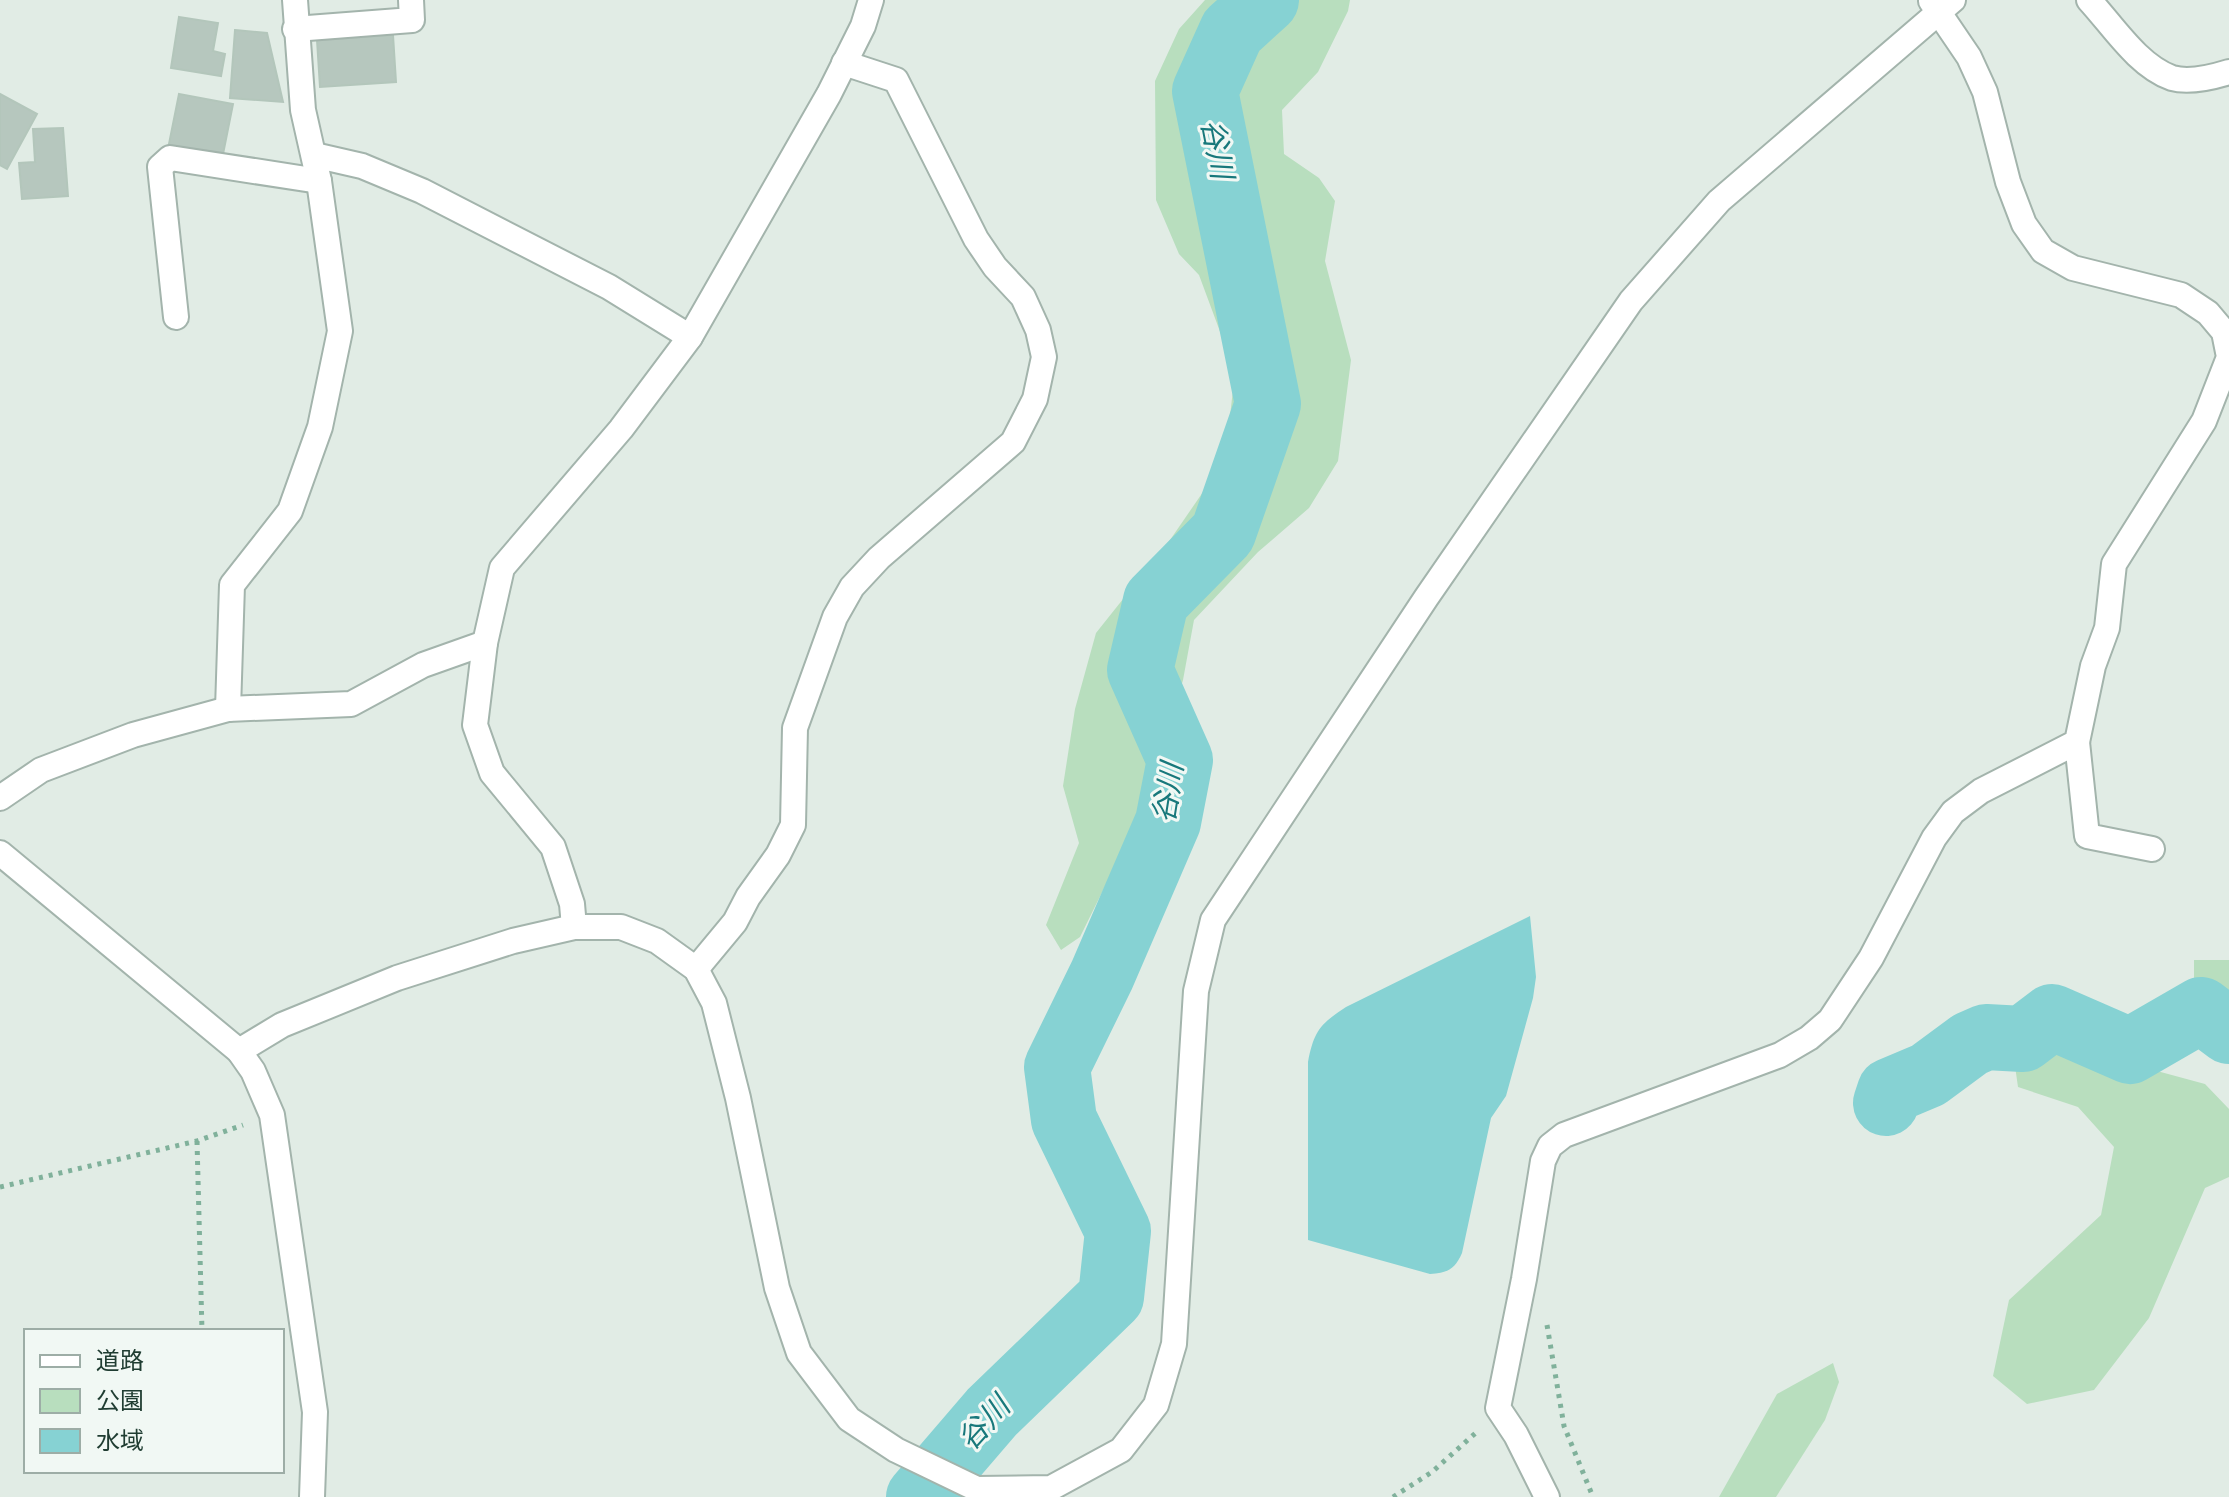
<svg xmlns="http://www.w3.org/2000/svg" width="2229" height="1497" viewBox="0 0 2229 1497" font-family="'Asap Condensed','Noto Sans JP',sans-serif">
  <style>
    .green { fill: #b8debe }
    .water { fill: #86d2d3 }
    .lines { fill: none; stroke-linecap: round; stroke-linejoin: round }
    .river { stroke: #86d2d3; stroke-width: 66 }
    .building { fill: #b6c7be; stroke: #b3c6bb; stroke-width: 2 }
    .street-casing { stroke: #a3b4ac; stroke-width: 28 }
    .path { stroke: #80b19b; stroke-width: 5; stroke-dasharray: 4 6; stroke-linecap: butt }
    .street { stroke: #fff; stroke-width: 24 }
    .labels { text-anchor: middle; stroke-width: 6; stroke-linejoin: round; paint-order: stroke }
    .water-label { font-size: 30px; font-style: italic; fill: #18787b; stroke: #f1f8f4 }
  </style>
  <rect width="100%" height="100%" fill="#e1ece5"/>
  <g class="green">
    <path d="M 1205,0 L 1350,0 L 1348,11 L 1318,72 L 1282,110 L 1284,154 L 1319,178 L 1335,201 L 1325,261 L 1351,360 L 1338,461 L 1309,508 L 1258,552 L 1194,620 L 1183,680 L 1146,803 L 1080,937 L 1061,950 L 1046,925 L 1079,843 L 1063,786 L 1075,709 L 1096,633 L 1170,540 L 1225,460 L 1235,372 L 1199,275 L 1179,254 L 1156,200 L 1155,81 L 1179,29 Z"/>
    <path d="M 2194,960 L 2229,960 L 2229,1023 L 2194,992 Z"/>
    <path d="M 2058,1044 L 2088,1051 L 2101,1063 L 2157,1071 L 2205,1084 L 2229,1109 L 2229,1177 L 2205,1188 L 2149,1318 L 2094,1390 L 2027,1404 L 1993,1376 L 2009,1300 L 2101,1215 L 2114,1147 L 2078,1107 L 2018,1087 L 2013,1052 Z"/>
    <path d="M 1833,1363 L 1839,1382 L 1825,1420 L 1776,1497 L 1719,1497 L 1777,1394 Z"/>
  </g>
  <path class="water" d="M 1530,916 L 1536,977 L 1533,998 L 1506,1096 L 1491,1118 L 1462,1253 C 1455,1269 1448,1273 1430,1274 L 1308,1240 L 1308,1062 C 1314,1031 1320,1024 1346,1007 Z"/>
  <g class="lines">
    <g class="river">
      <path d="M 1886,1103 L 1890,1091 L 1928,1075 L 1970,1044 L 1986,1037 L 2023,1039 L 2052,1017 L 2130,1051 L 2201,1010 L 2229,1031"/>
      <path d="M 919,1497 L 992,1412 L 1111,1297 L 1118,1231 L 1064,1120 L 1057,1067 L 1102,975 L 1168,822 L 1180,760 L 1140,670 L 1156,601 L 1223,533 L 1268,404 L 1205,91 L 1232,31 L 1266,0"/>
    </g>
  </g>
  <g class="building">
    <path d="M 179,17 L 218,23 L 213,51 L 225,54 L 221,76 L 171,68 Z"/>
    <path d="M 235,30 L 267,33 L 283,102 L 230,98 Z"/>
    <path d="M 393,35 L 396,82 L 320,87 L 317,40 Z"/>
    <path d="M 0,94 L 37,114 L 7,169 L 0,165 Z"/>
    <path d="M 179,94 L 233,104 L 222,159 L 168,149 Z"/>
    <path d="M 63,128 L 68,196 L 22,199 L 19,163 L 35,162 L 33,129 Z"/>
  </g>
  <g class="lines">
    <defs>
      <g id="street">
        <path d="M 2089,0 C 2113,26 2138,66 2172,78 C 2189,83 2213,77 2229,72"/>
        <path d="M 295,29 L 412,20 L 411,0"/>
        <path d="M 314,155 L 362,166 L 422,191 L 609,287 L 690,337"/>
        <path d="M 176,317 L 160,167 L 170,158 L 319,181"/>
        <path d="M 485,643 L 475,725 L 492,773 L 553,847 L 572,904 L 574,927"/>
        <path d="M 228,709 L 232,585 L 290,511 L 320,427 L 340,331 L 319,181 L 303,110 L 295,0"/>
        <path d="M 2077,742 L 2087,836 L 2152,849"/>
        <path d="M 0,798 L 41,770 L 133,735 L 228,709 L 351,704 L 423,665 L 485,643 L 502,568 L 621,429 L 690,337 L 829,94 L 863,26 L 871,0"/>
        <path d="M 0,853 L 239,1051 L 253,1071 L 272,1115 L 315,1412 L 312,1497"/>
        <path d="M 696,969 L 735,922 L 748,897 L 778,855 L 793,825 L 795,728 L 835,617 L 852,587 L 879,558 L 1013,442 L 1035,399 L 1044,357 L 1038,330 L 1023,297 L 995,267 L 976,239 L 896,80 L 844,63"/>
        <path d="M 239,1051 L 282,1025 L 397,978 L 513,941 L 574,927 L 621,927 L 657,941 L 696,969 L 714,1003 L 738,1098 L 777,1288 L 799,1353 L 849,1419 L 896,1450 L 977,1489 L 1051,1488 L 1121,1450 L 1156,1405 L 1174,1344 L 1196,991 L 1213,920 L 1426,598 L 1631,301 L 1719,201 L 1953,0"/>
        <path d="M 1547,1497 L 1516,1435 L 1498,1408 L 1524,1279 L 1543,1161 L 1550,1146 L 1564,1135 L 1780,1055 L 1809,1038 L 1830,1020 L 1871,958 L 1934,838 L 1953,812 L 1981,791 L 2077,742 L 2093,666 L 2107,628 L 2114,564 L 2204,421 L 2229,357 L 2224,332 L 2208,313 L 2181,295 L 2073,268 L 2043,251 L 2024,224 L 2008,182 L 1985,92 L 1969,57 L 1931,1"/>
      </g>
    </defs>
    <use href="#street" class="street-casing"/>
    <g class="path">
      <path d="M 197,1141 L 202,1331"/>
      <path d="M 0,1187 L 197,1141 L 243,1125"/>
      <path d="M 1547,1325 L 1564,1426 L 1593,1497"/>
      <path d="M 1393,1497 L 1432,1472 L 1479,1430"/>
    </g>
    <use href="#street" class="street"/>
  </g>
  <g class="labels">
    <g class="water-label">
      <text transform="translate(1217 149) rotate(79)" y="10">谷川</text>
      <text transform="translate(1168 793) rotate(-81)" y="10">谷川</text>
      <text transform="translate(984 1423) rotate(-48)" y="10">谷川</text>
    </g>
  </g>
  <rect x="24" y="1329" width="260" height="144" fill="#f1f8f4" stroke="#9dada6" stroke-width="2"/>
  <rect x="40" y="1355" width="40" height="12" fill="#ffffff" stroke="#9dada6" stroke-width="2"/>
  <text x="96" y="1369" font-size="24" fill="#203d32">道路</text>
  <rect x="40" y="1389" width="40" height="24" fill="#b8debe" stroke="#9dada6" stroke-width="2"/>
  <text x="96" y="1409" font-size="24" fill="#203d32">公園</text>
  <rect x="40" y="1429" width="40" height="24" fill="#86d2d3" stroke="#9dada6" stroke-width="2"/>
  <text x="96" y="1449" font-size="24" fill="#203d32">水域</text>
</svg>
